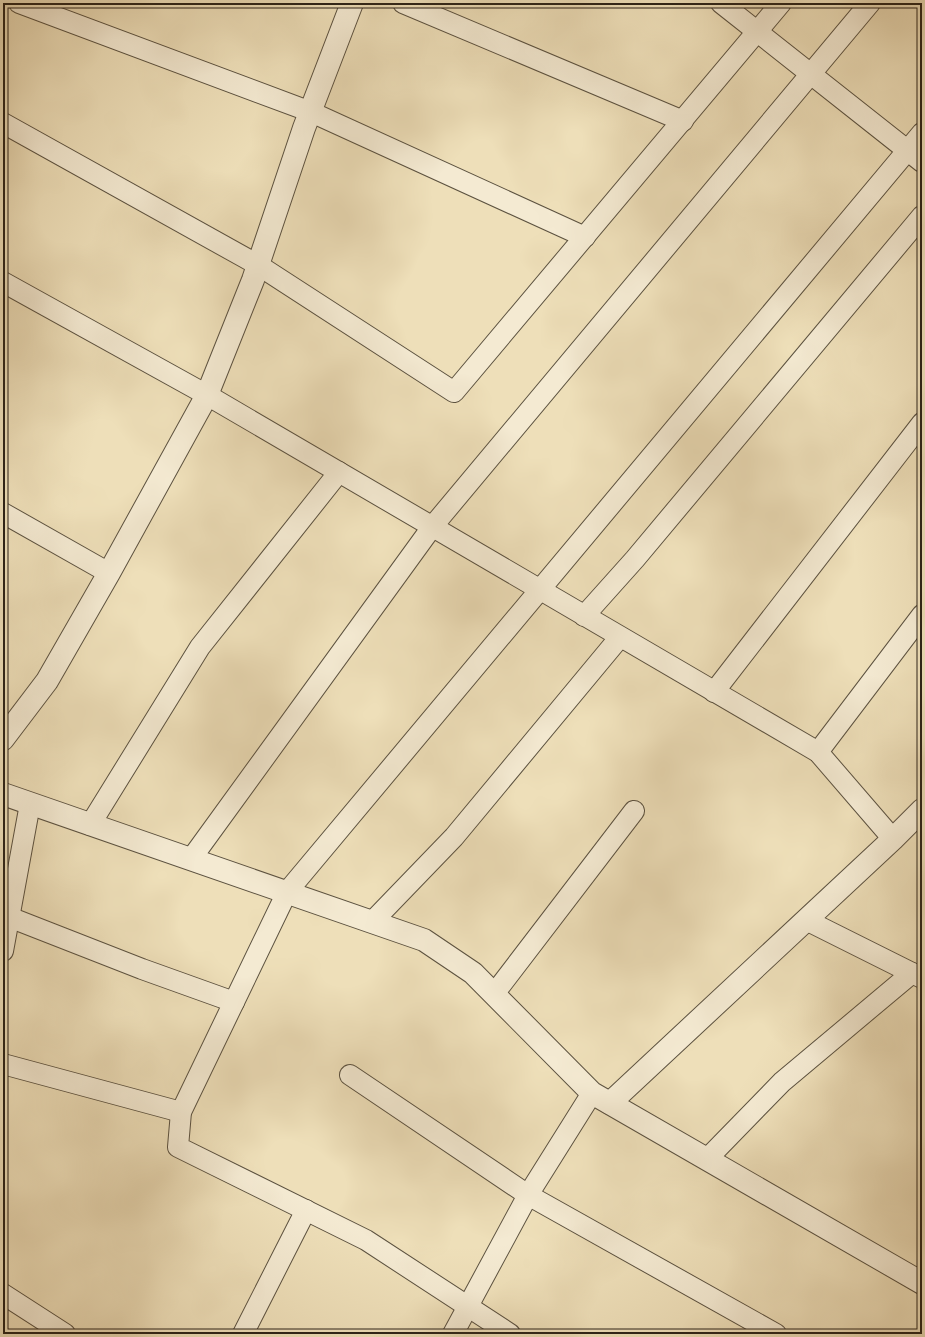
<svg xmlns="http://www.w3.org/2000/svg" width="925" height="1337" viewBox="0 0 925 1337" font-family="'Old Standard TT',serif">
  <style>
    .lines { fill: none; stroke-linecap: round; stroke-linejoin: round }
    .minor-casing { stroke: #5c5240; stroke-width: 22 }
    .tertiary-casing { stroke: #5c5240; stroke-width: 24 }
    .minor { stroke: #f4ead2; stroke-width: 20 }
    .tertiary { stroke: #f4ead2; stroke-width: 22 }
  </style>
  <rect width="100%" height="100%" fill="#eedfb9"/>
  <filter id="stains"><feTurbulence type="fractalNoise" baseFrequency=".005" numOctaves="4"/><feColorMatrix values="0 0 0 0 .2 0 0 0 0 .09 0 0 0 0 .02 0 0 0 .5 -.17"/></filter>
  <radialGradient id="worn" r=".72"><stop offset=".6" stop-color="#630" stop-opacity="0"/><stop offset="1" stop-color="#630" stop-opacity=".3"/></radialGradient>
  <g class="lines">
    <defs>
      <g id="minor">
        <path d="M 19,3 L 311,112 L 585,237"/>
        <path d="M 403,3 L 683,121"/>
        <path d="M 721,3 L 922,162"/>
        <path d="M 3,123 L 258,265 L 454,392 L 781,3"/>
        <path d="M 3,282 L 207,395 L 818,752 L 893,839"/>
        <path d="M 3,513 L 109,573"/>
        <path d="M 584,616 L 635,559 L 922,216"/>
        <path d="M 714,692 L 922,423"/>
        <path d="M 818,752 L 922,615"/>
        <path d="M 90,825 L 200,647 L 339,472"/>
        <path d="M 191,859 L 432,527 L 870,3"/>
        <path d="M 9,917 L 142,969 L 234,1002"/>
        <path d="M 806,920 L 922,978"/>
        <path d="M 372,922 L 454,837 L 620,637"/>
        <path d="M 3,951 L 30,804"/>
        <path d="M 494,994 L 634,811"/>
        <path d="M 3,1064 L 181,1112"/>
        <path d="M 350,1075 L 528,1195 L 776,1334"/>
        <path d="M 707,1159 L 782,1082 L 912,973"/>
        <path d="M 3,1294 L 65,1334"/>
        <path d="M 243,1334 L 306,1210"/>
        <path d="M 453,1334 L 528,1195 L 592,1093"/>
        <path d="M 510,1334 L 366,1240 L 178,1147 L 181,1112 L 287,892 L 922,133"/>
      </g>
      <g id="tertiary">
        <path d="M 3,739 L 47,681 L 109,573 L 207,395 L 253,280 L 304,128 L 352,3"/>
        <path d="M 3,794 L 424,940 L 473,973 L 592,1093 L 922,1283"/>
        <path d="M 610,1103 L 893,839 L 922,810"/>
      </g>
    </defs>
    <use href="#minor" class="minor-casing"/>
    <use href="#tertiary" class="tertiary-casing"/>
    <use href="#minor" class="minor"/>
    <use href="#tertiary" class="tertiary"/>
  </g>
  <rect width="925" height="1337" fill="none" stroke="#eedfb9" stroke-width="16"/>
  <rect x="4" y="4" width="917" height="1329" fill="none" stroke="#2c2318" stroke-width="2"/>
  <rect x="8" y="8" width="909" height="1321" fill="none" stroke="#2c2318"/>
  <rect width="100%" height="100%" filter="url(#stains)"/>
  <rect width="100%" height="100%" fill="url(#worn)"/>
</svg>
